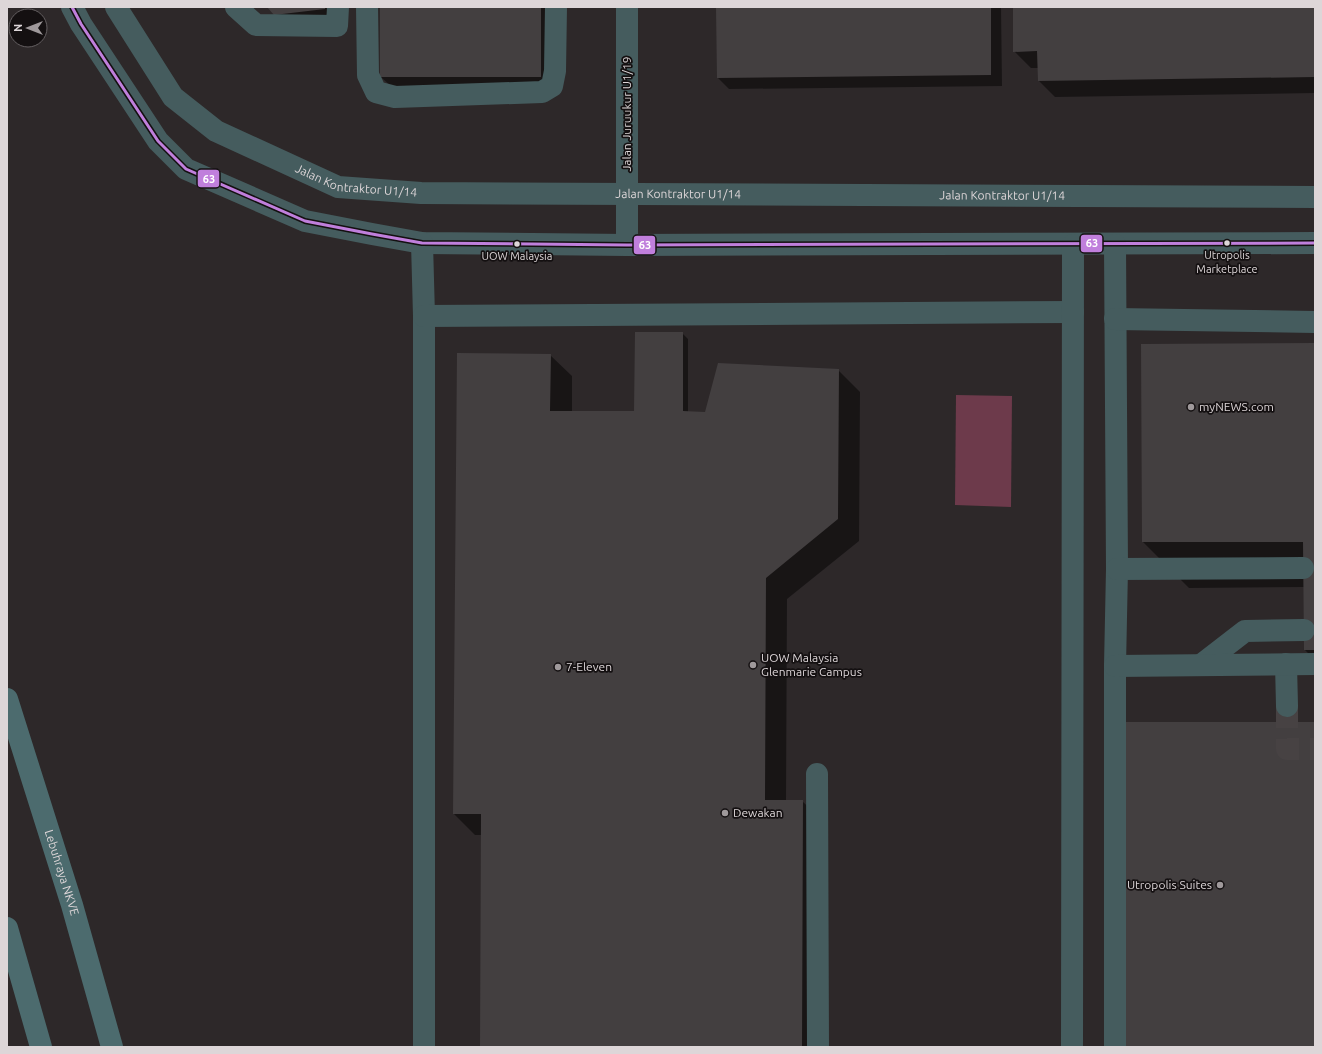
<svg xmlns="http://www.w3.org/2000/svg" width="1322" height="1054" viewBox="0 0 1322 1054" font-family="Ubuntu,sans-serif">
  <style>
    .park { fill: #6d3a4b }
    .shadow { fill: #0007 }
    .building { fill: #433f40 }
    .lines { fill: none; stroke-linecap: round; stroke-linejoin: round }
    .minor-tunnel { stroke: #474243; stroke-width: 22; stroke-dasharray: 22 11; stroke-linecap: butt }
    .minor { stroke: #455c5e; stroke-width: 22 }
    .highway { stroke: #4c6b6e; stroke-width: 22 }
    .bus-1-casing { stroke: #141011; stroke-width: 6 }
    .bus-1 { stroke: #c07fdc; stroke-width: 3 }
    .bus-dot { fill: #ddd6d8; stroke: #141011; stroke-width: 1.5 }
    .poi-dot { fill: #9f999b; stroke: #141011; stroke-width: 1.5 }
    .labels { text-anchor: middle; stroke-width: 3.5; stroke-linejoin: round; paint-order: stroke }
    .bus-label { font-size: 11px; fill: #ddd6d8; stroke: #141011 }
    .street-label { font-size: 12px; fill: #ddd6d8; stroke: #141011 }
    .poi-label { font-size: 12px; fill: #ddd6d8; stroke: #141011; text-anchor: start }
    .line-badge { stroke: #141011; stroke-width: 1.5 }
    .badge-label { font-size: 11px; text-anchor: middle; font-weight: bold; fill: #fff }
  </style>
  <rect width="100%" height="100%" fill="#2d2829"/>
  <path class="park" d="M 956,395 L 1012,396 L 1011,507 L 955,505 Z"/>
  <g class="shadow">
    <path d="M 269,7 L 340,7 L 341,26 L 291,31 Z"/>
    <path d="M 381,7 L 557,7 L 557,93 L 398,93 L 381,77 Z"/>
    <path d="M 717,7 L 1001,7 L 1002,86 L 729,89 L 718,78 Z"/>
    <path d="M 1014,7 L 1315,7 L 1315,93 L 1055,97 L 1039,81 L 1039,68 L 1031,68 L 1014,51 Z"/>
    <path d="M 682,333 L 688,339 L 688,413 L 706,413 L 838,370 L 860,392 L 859,541 L 787,599 L 786,801 L 802,801 L 824,822 L 823,1047 L 481,1047 L 482,835 L 475,835 L 454,814 L 550,355 L 572,376 L 572,412 L 637,412 Z"/>
    <path d="M 1315,344 L 1315,660 L 1305,650 L 1304,587 L 1189,588 L 1143,542 Z"/>
  </g>
  <g class="building">
    <path d="M 267,7 L 325,7 L 325,9 L 274,15 Z"/>
    <rect x="380" y="7" width="161" height="70"/>
    <path d="M 716,7 L 991,7 L 991,75 L 717,78 Z"/>
    <path d="M 1013,7 L 1315,7 L 1315,77 L 1038,81 L 1037,51 L 1013,52 Z"/>
    <path d="M 635,332 L 683,332 L 683,411 L 705,412 L 718,363 L 839,369 L 838,519 L 766,578 L 765,800 L 803,800 L 802,1047 L 480,1047 L 481,814 L 453,814 L 457,353 L 551,354 L 550,411 L 634,411 Z"/>
    <path d="M 1315,343 L 1315,650 L 1304,650 L 1303,542 L 1142,542 L 1141,344 Z"/>
    <path d="M 1126,722 L 1315,722 L 1315,1047 L 1124,1047 Z"/>
  </g>
  <g class="lines">
    <path class="minor-tunnel" d="M 1287,706 L 1287,749 L 1315,749"/>
    <g class="minor">
      <path d="M 72,7 L 81,24 L 158,141 L 186,169 L 305,221 L 372,234 L 422,243 L 627,245 L 1315,243"/>
      <path id="s1" d="M 116,7 L 173,97 L 216,131 L 338,187 L 421,193 L 1315,197"/>
      <path d="M 236,7 L 256,25 L 337,26 L 338,7"/>
      <path d="M 367,7 L 368,75 L 376,92 L 395,97 L 542,92 L 552,86 L 555,71 L 556,7"/>
      <path d="M 422,243 L 424,316 L 424,1047"/>
      <path d="M 627,245 L 627,7"/>
      <path d="M 1115,245 L 1117,569 L 1115,666 L 1115,1047"/>
      <path d="M 424,316 L 1073,312"/>
      <path d="M 1115,319 L 1315,322"/>
      <path d="M 1117,569 L 1303,568"/>
      <path d="M 1286,664 L 1287,706"/>
      <path d="M 1201,665 L 1245,631 L 1304,630"/>
      <path d="M 1115,666 L 1315,664"/>
      <path d="M 817,774 L 818,1047"/>
      <path d="M 1072,1047 L 1073,245"/>
    </g>
    <g class="highway">
      <path id="s2" d="M 7,699 L 72,905 L 112,1047"/>
      <path d="M 7,928 L 41,1047"/>
    </g>
    <defs>
      <path id="bus-1" d="M 72,7 L 81,24 L 158,141 L 186,169 L 305,221 L 372,234 L 422,243 L 627,245 L 1315,243"/>
    </defs>
    <use href="#bus-1" class="bus-1-casing"/>
    <use href="#bus-1" class="bus-1"/>
  </g>
  <g class="bus-dot">
    <circle cx="1227" cy="243" r="3.5"/>
    <circle cx="517" cy="244" r="3.5"/>
  </g>
  <g class="poi-dot">
    <circle cx="1191" cy="407" r="4"/>
    <circle cx="753" cy="665" r="4"/>
    <circle cx="558" cy="667" r="4"/>
    <circle cx="725" cy="813" r="4"/>
    <circle cx="1220" cy="885" r="4"/>
  </g>
  <g class="labels">
    <g class="bus-label">
      <text x="1227" y="259">Utropolis<tspan x="1227" dy="14">Marketplace</tspan></text>
      <text x="517" y="260">UOW Malaysia</text>
    </g>
    <g class="street-label">
      <text transform="translate(627 114) rotate(-90)" y="4">Jalan Juruukur U1/19</text>
      <text dy="4" stroke="none"><textPath href="#s1" startOffset="312">Jalan Kontraktor U1/14</textPath></text>
      <text dy="4" stroke="none"><textPath href="#s1" startOffset="636">Jalan Kontraktor U1/14</textPath></text>
      <text dy="4" stroke="none"><textPath href="#s1" startOffset="960">Jalan Kontraktor U1/14</textPath></text>
      <text dy="4" stroke="none"><textPath href="#s2" startOffset="182">Lebuhraya NKVE</textPath></text>
    </g>
    <g class="poi-label">
      <text x="1199" y="411">myNEWS.com</text>
      <text x="761" y="662">UOW Malaysia<tspan x="761" dy="14">Glenmarie Campus</tspan></text>
      <text x="566" y="671">7-Eleven</text>
      <text x="733" y="817">Dewakan</text>
      <text x="1212" y="889" text-anchor="end">Utropolis Suites</text>
    </g>
  </g>
  <g class="line-badge">
    <rect x="197" y="169" width="23" height="19" rx="4" fill="#c07fdc"/>
    <rect x="1080" y="234" width="23" height="19" rx="4" fill="#c07fdc"/>
    <rect x="633" y="235" width="23" height="20" rx="4" fill="#c07fdc"/>
  </g>
  <g class="badge-label">
    <text x="209" y="183">63</text>
    <text x="1092" y="247">63</text>
    <text x="645" y="249">63</text>
  </g>
  <rect width="1322" height="1054" fill="none" stroke="#ddd6d8" stroke-width="16"/>
  <g transform="translate(28 28) rotate(270)"><circle r="19" fill="#141011" stroke="#645f61"/>
  <path d="M0-3L7 15L0 10L-7 15Z" fill="#9f999b"/>
  <text y="-6" font-size="11" font-weight="bold" text-anchor="middle" fill="#ddd6d8">N</text>
  </g>
</svg>
